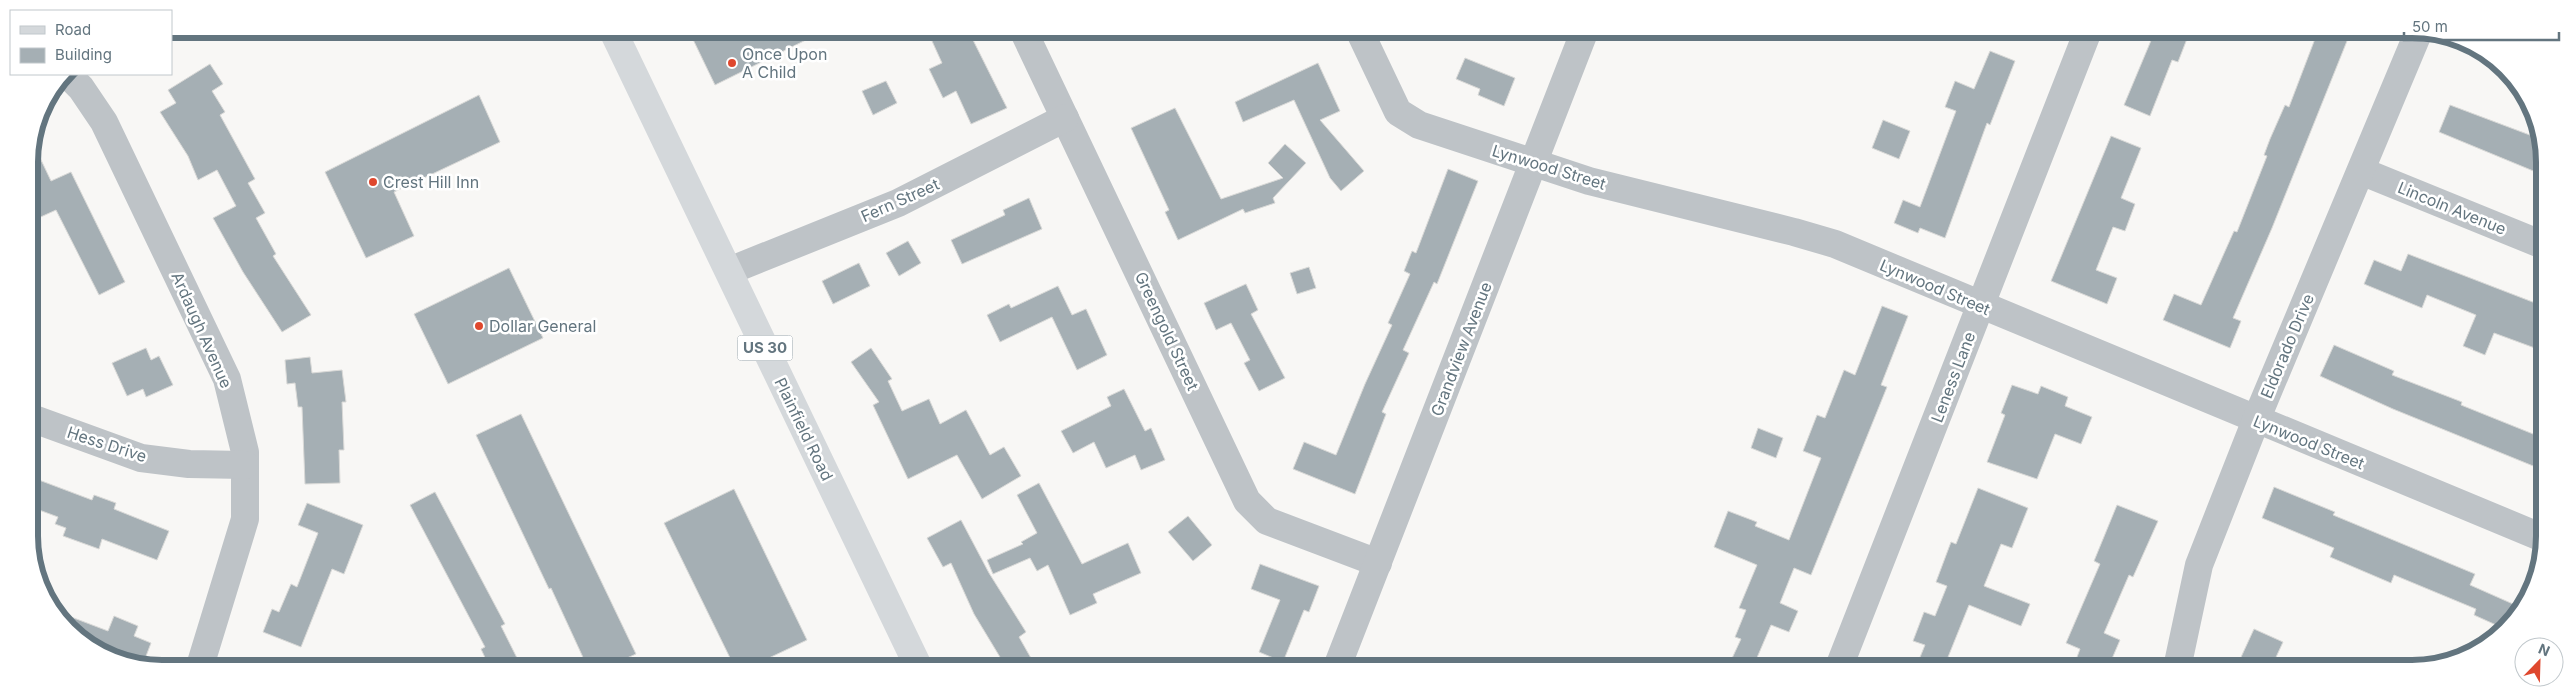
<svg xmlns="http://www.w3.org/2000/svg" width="2574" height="697" viewBox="0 0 2574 697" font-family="Inter,sans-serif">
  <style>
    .building { fill: #a5afb4; stroke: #d9d9d7 }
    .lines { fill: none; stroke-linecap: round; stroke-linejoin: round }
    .minor { stroke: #bec3c7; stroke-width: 28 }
    .major { stroke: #d4d8db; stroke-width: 28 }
    .poi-dot { fill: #df482e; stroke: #fff; stroke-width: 2 }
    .labels { text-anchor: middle; stroke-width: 5; stroke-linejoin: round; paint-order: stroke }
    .shield { fill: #fff; stroke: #929ea5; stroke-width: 1 }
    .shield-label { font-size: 15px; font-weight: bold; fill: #63757f }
    .poi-label { font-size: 16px; fill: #63757f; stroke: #fff; text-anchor: start }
    .street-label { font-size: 16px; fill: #63757f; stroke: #fff }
    .rim { fill: none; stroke: #63757f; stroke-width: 6 }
  </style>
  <rect width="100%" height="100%" fill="#f8f7f5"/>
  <g class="building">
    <path d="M 688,29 L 708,29 L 826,30 L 715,85 Z"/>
    <path d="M 927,30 L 968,30 L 1007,108 L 971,124 L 956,91 L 943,98 L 929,69 L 942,63 Z"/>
    <path d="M 2155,31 L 2190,31 L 2178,62 L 2172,60 L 2150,116 L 2124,105 Z"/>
    <path d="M 2318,31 L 2351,31 L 2272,228 L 2233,318 L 2241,321 L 2230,348 L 2163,320 L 2174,294 L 2201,305 L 2234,231 L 2237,232 L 2267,156 L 2264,155 L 2270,139 L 2285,105 L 2289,107 Z"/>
    <path d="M 1990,51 L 2015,61 L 1990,125 L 1987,123 L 1945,238 L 1920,228 L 1918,233 L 1894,223 L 1903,200 L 1920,207 L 1956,111 L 1945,107 L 1955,81 L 1974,89 Z"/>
    <path d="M 1465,58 L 1515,78 L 1504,106 L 1478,95 L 1480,89 L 1456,79 Z"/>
    <path d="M 1318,63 L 1340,111 L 1320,120 L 1364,171 L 1341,191 L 1330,178 L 1294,100 L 1243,122 L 1235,102 Z"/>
    <path d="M 210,64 L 223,84 L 212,91 L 225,112 L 220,115 L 255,179 L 248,183 L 265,213 L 256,218 L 276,254 L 273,256 L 311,315 L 282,332 L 243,272 L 213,218 L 236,206 L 217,170 L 198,180 L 188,156 L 160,112 L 176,103 L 168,90 Z"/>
    <path d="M 886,81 L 897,103 L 873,115 L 862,91 Z"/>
    <path d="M 479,95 L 500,142 L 394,192 L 414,236 L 366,258 L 325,172 Z"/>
    <path d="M 2450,105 L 2543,140 L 2543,175 L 2439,132 Z"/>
    <path d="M 1175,108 L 1221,199 L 1283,178 L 1268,163 L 1285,144 L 1306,163 L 1273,198 L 1275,203 L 1245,213 L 1243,209 L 1178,240 L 1165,212 L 1169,210 L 1131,128 Z"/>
    <path d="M 1883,120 L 1910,131 L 1899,159 L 1872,148 Z"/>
    <path d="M 2111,136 L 2141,148 L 2121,198 L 2135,204 L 2125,231 L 2113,227 L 2096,270 L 2117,278 L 2107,304 L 2051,281 Z"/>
    <path d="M 32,141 L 51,181 L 71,172 L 125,282 L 99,295 L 56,210 L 34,220 L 29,209 L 29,153 Z"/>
    <path d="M 1448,169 L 1478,181 L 1437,284 L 1434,282 L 1403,350 L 1409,353 L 1382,412 L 1386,414 L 1355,494 L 1293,469 L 1304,442 L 1336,455 L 1365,384 L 1392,325 L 1388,323 L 1410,274 L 1404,271 L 1412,251 L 1416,253 Z"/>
    <path d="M 1029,198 L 1042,229 L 962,264 L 951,240 L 1005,215 L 1003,210 Z"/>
    <path d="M 908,241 L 921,263 L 899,276 L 886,253 Z"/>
    <path d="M 2408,254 L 2543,306 L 2543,351 L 2494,333 L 2485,355 L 2463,346 L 2476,315 L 2427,295 L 2422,308 L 2364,284 L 2374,260 L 2401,271 Z"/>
    <path d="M 859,263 L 870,286 L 833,304 L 822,281 Z"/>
    <path d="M 1309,267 L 1316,288 L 1297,294 L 1290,273 Z"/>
    <path d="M 509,268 L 543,338 L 448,384 L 414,314 Z"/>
    <path d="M 1246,284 L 1258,310 L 1251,314 L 1285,378 L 1259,391 L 1244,363 L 1250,360 L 1231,323 L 1216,330 L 1204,303 Z"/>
    <path d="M 1058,286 L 1072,315 L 1086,309 L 1107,355 L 1077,370 L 1052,317 L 1000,342 L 987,315 L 1009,304 L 1011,308 Z"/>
    <path d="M 1882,306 L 1908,316 L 1881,385 L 1887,387 L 1811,575 L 1794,568 L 1780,603 L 1798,611 L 1789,632 L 1771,625 L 1753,667 L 1728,667 L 1741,639 L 1735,637 L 1746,610 L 1739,608 L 1757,565 L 1714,547 L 1728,511 L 1757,522 L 1755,526 L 1789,540 L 1821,458 L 1803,451 L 1817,415 L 1825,418 L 1844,370 L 1855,375 Z"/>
    <path d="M 2334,345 L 2394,371 L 2392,375 L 2462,402 L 2461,405 L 2543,438 L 2543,470 L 2393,409 L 2320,376 Z"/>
    <path d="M 146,348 L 151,360 L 159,356 L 173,385 L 146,397 L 143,389 L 127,396 L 112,363 Z"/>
    <path d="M 871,348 L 892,379 L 888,381 L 902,411 L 929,399 L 940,424 L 966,410 L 990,455 L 1004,447 L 1021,476 L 982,499 L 957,455 L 908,479 L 873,405 L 879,402 L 851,362 Z"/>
    <path d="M 310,357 L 312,373 L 342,370 L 346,402 L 342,402 L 344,450 L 339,450 L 340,483 L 305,484 L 302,407 L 298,407 L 295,383 L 287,384 L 285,360 Z"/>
    <path d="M 2012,385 L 2038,394 L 2041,386 L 2068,397 L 2065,406 L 2092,417 L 2081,444 L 2055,434 L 2037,479 L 1987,462 L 2005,415 L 2001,413 Z"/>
    <path d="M 1124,389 L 1145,431 L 1151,428 L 1165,460 L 1141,470 L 1135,455 L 1106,468 L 1094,442 L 1073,453 L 1061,431 L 1111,406 L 1107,397 Z"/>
    <path d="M 521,414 L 636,654 L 609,666 L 587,666 L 551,588 L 549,589 L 476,435 Z"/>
    <path d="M 1758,428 L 1783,438 L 1776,458 L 1751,448 Z"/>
    <path d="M 31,477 L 92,500 L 94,495 L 116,503 L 114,509 L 169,531 L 157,560 L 102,539 L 99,549 L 63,536 L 66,528 L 55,524 L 58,517 L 31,507 Z"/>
    <path d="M 1039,483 L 1082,564 L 1128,543 L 1141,573 L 1093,594 L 1097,603 L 1070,615 L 1048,565 L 1037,571 L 1030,558 L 993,574 L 987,560 L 1023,544 L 1021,542 L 1037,533 L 1017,495 Z"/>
    <path d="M 2274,487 L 2335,512 L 2333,515 L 2475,574 L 2470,585 L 2522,608 L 2505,629 L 2474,615 L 2476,609 L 2394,575 L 2391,583 L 2330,557 L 2334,548 L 2262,518 Z"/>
    <path d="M 1978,488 L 2028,508 L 2012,548 L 2001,544 L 1984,586 L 2030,604 L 2021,626 L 1969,605 L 1944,667 L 1916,667 L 1925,645 L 1913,641 L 1924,612 L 1935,616 L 1947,586 L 1936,582 L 1951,542 L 1956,544 Z"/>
    <path d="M 734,489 L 807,640 L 752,666 L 734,666 L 664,523 Z"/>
    <path d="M 435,492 L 505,624 L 501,626 L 521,666 L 489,666 L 481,649 L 485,647 L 410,505 Z"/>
    <path d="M 307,503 L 363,525 L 344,574 L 332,569 L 301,647 L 263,632 L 272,609 L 279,612 L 291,584 L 297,587 L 318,533 L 298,525 Z"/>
    <path d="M 2117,505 L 2158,521 L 2133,577 L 2129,575 L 2104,633 L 2120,640 L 2108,668 L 2073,668 L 2080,649 L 2066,643 L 2100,564 L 2094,561 Z"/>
    <path d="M 1188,516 L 1212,545 L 1193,561 L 1168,532 Z"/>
    <path d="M 961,520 L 989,573 L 1026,632 L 1019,637 L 1036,667 L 1006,667 L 974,614 L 951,563 L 943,567 L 927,538 Z"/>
    <path d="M 1260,564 L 1319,586 L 1309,612 L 1304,610 L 1283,662 L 1259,652 L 1280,600 L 1251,589 Z"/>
    <path d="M 58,612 L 108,631 L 114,616 L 138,626 L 134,636 L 151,643 L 143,664 L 127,658 L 126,660 L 68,629 Z"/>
    <path d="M 2254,629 L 2283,642 L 2271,668 L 2236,668 Z"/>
  </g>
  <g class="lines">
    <g class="minor">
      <path d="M 1023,30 L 1247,501 L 1267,521 L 1378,563"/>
      <path d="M 1359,30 L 1398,112 L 1419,125 L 1589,181 L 1794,232 L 1835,244 L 2543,538"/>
      <path d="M 67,74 L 81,88 L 104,122 L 227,379 L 245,452 L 245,519 L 200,666"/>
      <path d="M 2361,171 L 2543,245"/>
      <path d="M 729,271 L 898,203 L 1065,118"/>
      <path d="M 31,418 L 141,458 L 189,464 L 245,465"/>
      <path d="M 1337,667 L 1585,30"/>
      <path d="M 1839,667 L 2088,31"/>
      <path d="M 2177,668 L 2199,565 L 2256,420 L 2419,31"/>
    </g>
    <path class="major" d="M 612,29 L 918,666"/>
  </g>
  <g class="poi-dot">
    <circle cx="732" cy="63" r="5"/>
    <circle cx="373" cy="182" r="5"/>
    <circle cx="479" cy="326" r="5"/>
  </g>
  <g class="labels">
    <rect class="shield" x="737.5" y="335.5" width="55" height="25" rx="4"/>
    <g class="shield-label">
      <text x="765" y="353">US 30</text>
    </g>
    <g class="poi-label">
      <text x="742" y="60">Once Upon<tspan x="742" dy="18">A Child</tspan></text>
      <text x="383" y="188">Crest Hill Inn</text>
      <text x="489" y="332">Dollar General</text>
    </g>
    <g class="street-label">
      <text transform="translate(1549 167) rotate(17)" y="6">Lynwood Street</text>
      <text transform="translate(900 200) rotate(-24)" y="6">Fern Street</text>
      <text transform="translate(2452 208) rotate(22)" y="6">Lincoln Avenue</text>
      <text transform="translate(1935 287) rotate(23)" y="6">Lynwood Street</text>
      <text transform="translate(202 330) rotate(66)" y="6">Ardaugh Avenue</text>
      <text transform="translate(1167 331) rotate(65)" y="6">Greengold Street</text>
      <text transform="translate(2287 346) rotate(-67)" y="6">Eldorado Drive</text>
      <text transform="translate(1461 349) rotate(-69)" y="6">Grandview Avenue</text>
      <text transform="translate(1953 377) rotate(-69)" y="6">Leness Lane</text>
      <text transform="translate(804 429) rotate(64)" y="6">Plainfield Road</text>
      <text transform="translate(2309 442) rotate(22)" y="6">Lynwood Street</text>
      <text transform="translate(107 444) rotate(18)" y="6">Hess Drive</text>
    </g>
  </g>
  <path d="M0 0H2574V697H0ZM162 38H2412A124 124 0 0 1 2536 162V536A124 124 0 0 1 2412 660H162A124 124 0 0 1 38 536V162A124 124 0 0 1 162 38Z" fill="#fff" fill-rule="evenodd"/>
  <path class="rim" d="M162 38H2412A124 124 0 0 1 2536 162V536A124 124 0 0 1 2412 660H162A124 124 0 0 1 38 536V162A124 124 0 0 1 162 38Z"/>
  <rect x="10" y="10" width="162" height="65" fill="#ffffff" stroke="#c1c8cc"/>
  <rect x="20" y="26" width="25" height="8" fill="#d4d8db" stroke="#c1c8cc"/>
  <text x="55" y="35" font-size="15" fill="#63757f">Road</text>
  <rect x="20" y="48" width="25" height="15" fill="#a5afb4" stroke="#c1c8cc"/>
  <text x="55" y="60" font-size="15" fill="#63757f">Building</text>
  <g transform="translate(2539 662) rotate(23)"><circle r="24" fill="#ffffff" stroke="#c1c8cc"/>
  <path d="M0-4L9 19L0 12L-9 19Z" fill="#df482e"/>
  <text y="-8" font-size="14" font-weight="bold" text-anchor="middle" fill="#63757f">N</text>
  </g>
  <path d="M2404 32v8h155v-8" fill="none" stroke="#63757f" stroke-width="2.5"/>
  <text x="2412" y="32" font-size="15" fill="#63757f" stroke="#ffffff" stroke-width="4" paint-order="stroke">50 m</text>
</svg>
